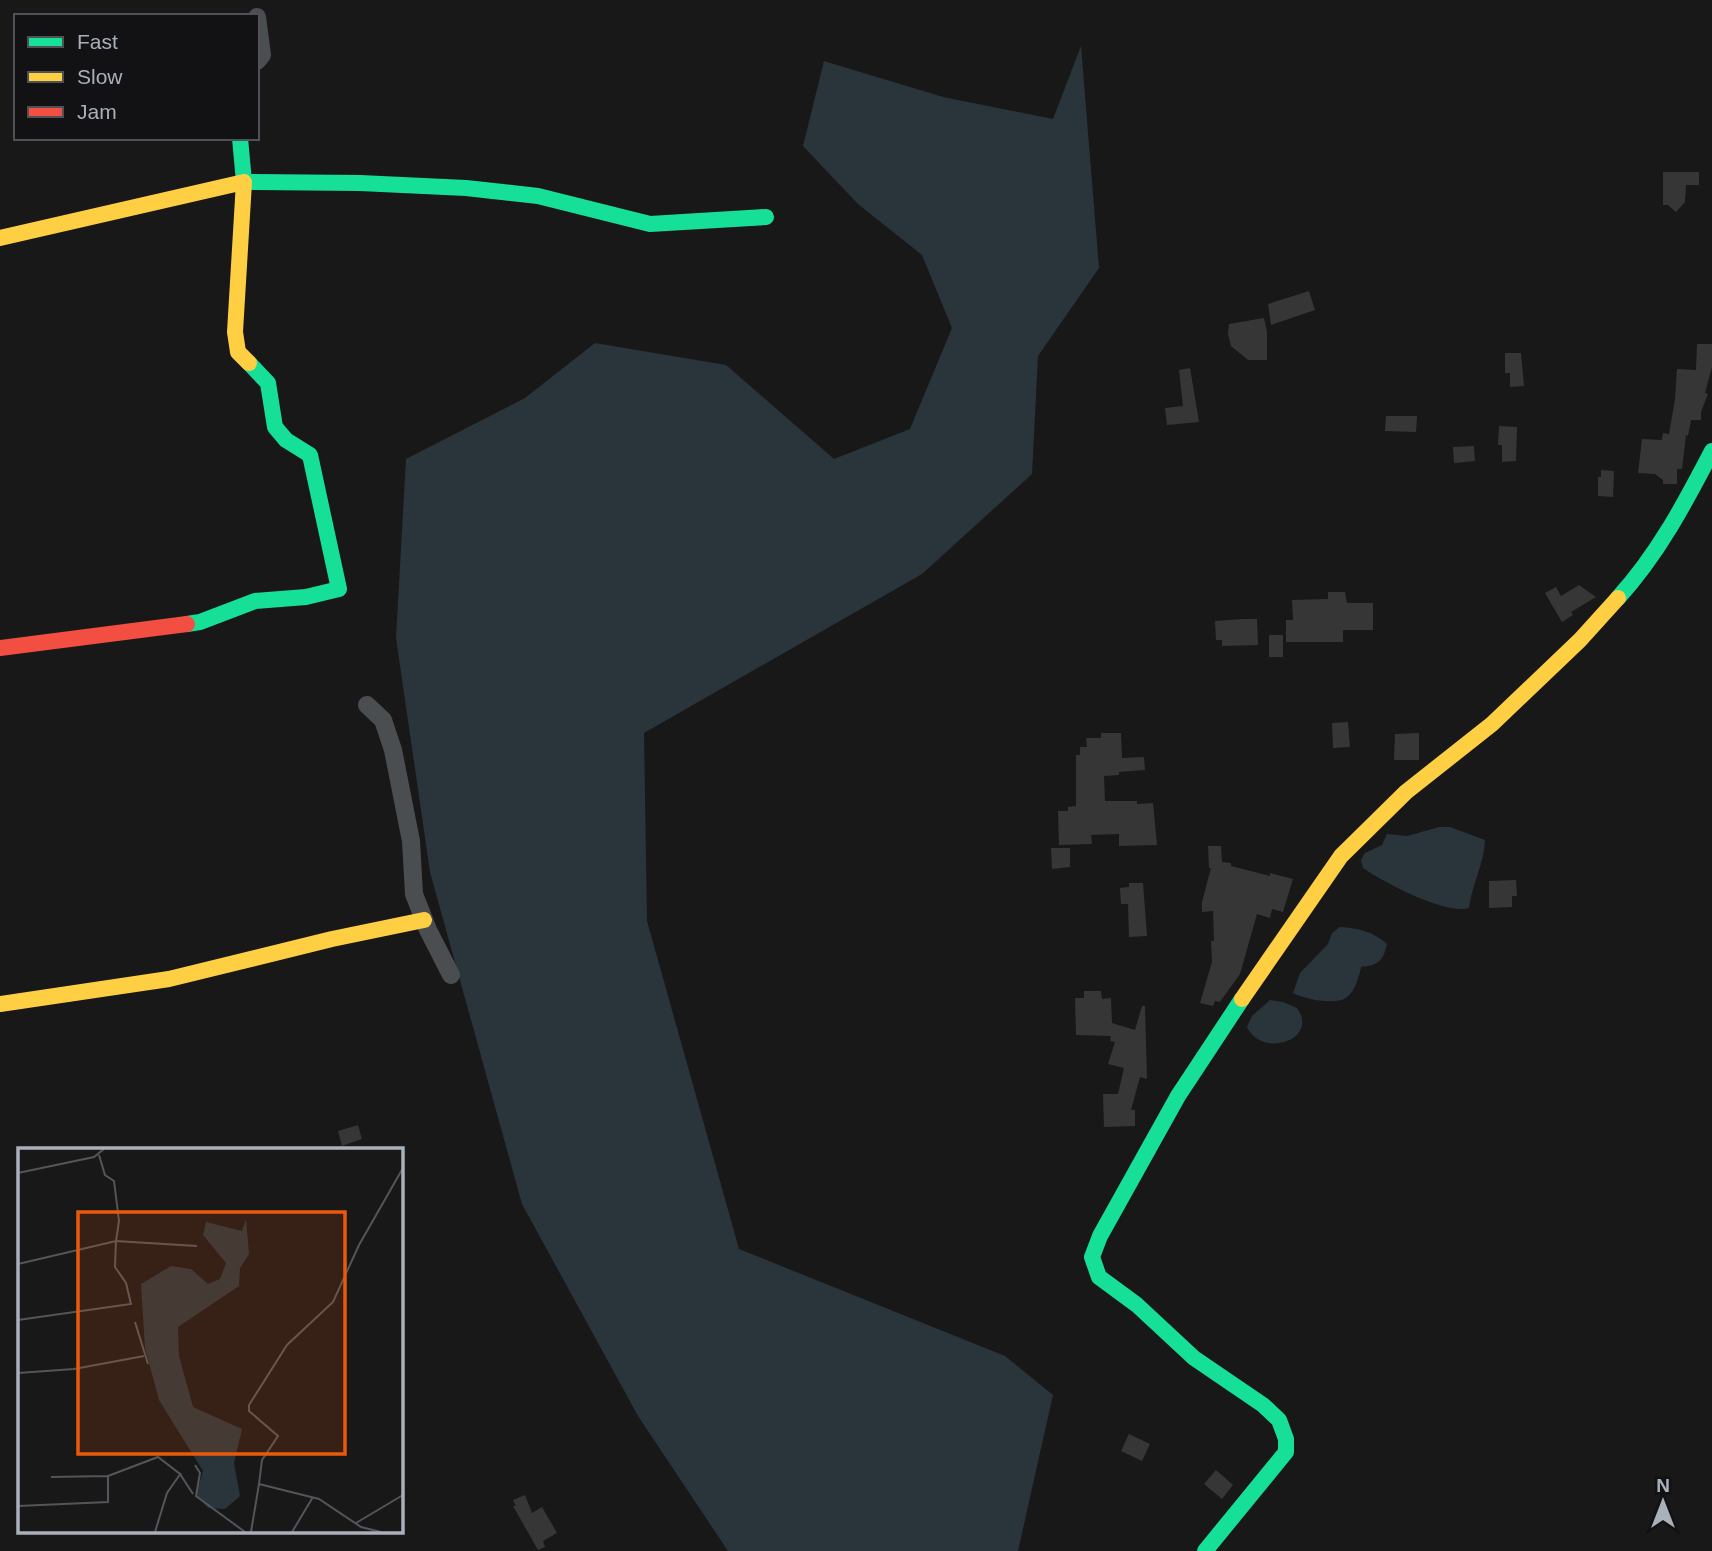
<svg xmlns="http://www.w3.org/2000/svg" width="1712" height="1551" viewBox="0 0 1712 1551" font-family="Arial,sans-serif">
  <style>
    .water { fill: #2a353b }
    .building { fill: #363637 }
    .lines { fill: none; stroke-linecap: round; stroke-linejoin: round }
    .street { stroke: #4b4e51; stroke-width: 18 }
    .fast { stroke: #16e098; stroke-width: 16 }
    .slow { stroke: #ffcf43; stroke-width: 16 }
    .jam { stroke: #f24e42; stroke-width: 16 }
    .inset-road { fill: none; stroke: #525559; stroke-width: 2 }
    .view { fill: #e8590c; fill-opacity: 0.15; stroke: #e8590c; stroke-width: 3.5 }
    .inset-edge { fill: none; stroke: #a8b0ba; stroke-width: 3.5 }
  </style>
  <rect width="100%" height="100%" fill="#181818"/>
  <g class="water">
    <path d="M 1081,46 L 1099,268 L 1038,356 L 1032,474 L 922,574 L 644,733 L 647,921 L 739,1249 L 1005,1356 L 1053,1395 L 1018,1551 L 728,1551 L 638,1416 L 522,1204 L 430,872 L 396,638 L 406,459 L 525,398 L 595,343 L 726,365 L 834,459 L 910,429 L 952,328 L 922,255 L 858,204 L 803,146 L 824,61 L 943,97 L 1053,119 Z"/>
    <path d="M 1439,827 L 1450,827 L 1485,840 C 1484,864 1472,884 1469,908 C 1445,915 1383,882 1363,868 L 1361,860 L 1365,853 L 1382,845 L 1387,834 L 1407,836 Z"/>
    <path d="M 1340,927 C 1358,928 1374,932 1387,944 C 1383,961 1379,965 1361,967 C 1359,977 1355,991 1347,997 C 1337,1006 1304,999 1293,993 L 1300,973 L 1328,944 L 1332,933 Z"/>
    <path d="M 1270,1000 L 1283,1002 L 1297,1008 C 1299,1012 1302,1015 1302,1019 C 1306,1044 1260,1055 1247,1027 L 1252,1016 Z"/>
  </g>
  <g class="building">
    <path d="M 1663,172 L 1699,172 L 1699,185 L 1686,185 L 1685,202 L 1676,212 L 1668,205 L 1663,205 Z"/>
    <path d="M 1309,291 L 1315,310 L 1271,325 L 1268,304 Z"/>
    <path d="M 1264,318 L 1267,332 L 1267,360 L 1248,360 L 1231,346 L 1228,334 L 1229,324 Z"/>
    <path d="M 1697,344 L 1712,344 L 1712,367 L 1705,393 L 1708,394 L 1701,412 L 1701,420 L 1691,420 L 1688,436 L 1686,435 L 1682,469 L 1677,469 L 1677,484 L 1663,484 L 1663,480 L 1655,474 L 1638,473 L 1642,439 L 1662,440 L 1663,433 L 1669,434 L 1675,399 L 1677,369 L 1696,370 Z"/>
    <path d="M 1505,353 L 1521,353 L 1524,386 L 1510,387 L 1510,373 L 1505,373 Z"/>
    <path d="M 1190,368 L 1199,422 L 1167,425 L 1165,408 L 1183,406 L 1179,370 Z"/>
    <path d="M 1386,416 L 1417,416 L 1416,432 L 1385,431 Z"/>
    <path d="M 1499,426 L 1517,427 L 1516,461 L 1502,462 L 1502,445 L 1498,445 Z"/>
    <path d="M 1474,446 L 1475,461 L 1454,463 L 1453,447 Z"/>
    <path d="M 1601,470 L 1614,471 L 1613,497 L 1598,496 L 1598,477 L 1601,477 Z"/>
    <path d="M 1579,585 L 1596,597 L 1571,612 L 1573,615 L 1562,622 L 1545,593 L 1556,587 L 1561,596 Z"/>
    <path d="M 1328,592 L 1345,592 L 1347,603 L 1373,603 L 1373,630 L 1343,630 L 1343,642 L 1286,642 L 1286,620 L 1293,620 L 1292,600 L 1328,599 Z"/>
    <path d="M 1243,619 L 1257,619 L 1258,645 L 1222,646 L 1222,640 L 1216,640 L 1215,621 Z"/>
    <rect x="1269" y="635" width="14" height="22"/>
    <path d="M 1348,722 L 1350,747 L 1333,748 L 1332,723 Z"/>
    <path d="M 1101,733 L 1121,733 L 1122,758 L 1144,757 L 1145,770 L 1119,772 L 1119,775 L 1104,776 L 1105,801 L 1137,801 L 1137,804 L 1153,803 L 1157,845 L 1119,846 L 1119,834 L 1091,835 L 1092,844 L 1059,845 L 1058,811 L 1068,811 L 1068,807 L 1076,806 L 1076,755 L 1080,755 L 1080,747 L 1087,747 L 1086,738 L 1101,738 Z"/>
    <path d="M 1419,733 L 1419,760 L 1394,760 L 1395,734 Z"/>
    <path d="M 1208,846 L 1221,846 L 1222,862 L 1231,863 L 1231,866 L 1270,876 L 1270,873 L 1293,879 L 1283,912 L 1272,909 L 1270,918 L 1257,914 L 1240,974 L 1220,1002 L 1215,1001 L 1213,1006 L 1200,1003 L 1212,962 L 1211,941 L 1214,941 L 1213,911 L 1202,912 L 1202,902 L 1211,868 L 1209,868 Z"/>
    <path d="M 1051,848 L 1070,848 L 1070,867 L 1052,869 Z"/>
    <path d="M 1516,880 L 1517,896 L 1512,896 L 1512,907 L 1489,908 L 1489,881 Z"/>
    <path d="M 1129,883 L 1143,883 L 1147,936 L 1129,937 L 1128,904 L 1121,904 L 1120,888 L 1129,887 Z"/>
    <path d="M 1084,991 L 1101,991 L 1102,999 L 1111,998 L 1112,1023 L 1135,1030 L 1142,1006 L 1145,1006 L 1147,1079 L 1140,1077 L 1131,1110 L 1135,1110 L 1135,1126 L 1104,1127 L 1103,1094 L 1118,1094 L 1124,1068 L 1108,1064 L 1115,1042 L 1110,1041 L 1111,1036 L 1076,1035 L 1075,998 L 1084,998 Z"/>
    <path d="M 358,1125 L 362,1139 L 342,1146 L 338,1131 Z"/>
    <path d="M 1129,1434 L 1150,1444 L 1142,1461 L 1121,1451 Z"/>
    <path d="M 1216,1470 L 1233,1485 L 1222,1499 L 1204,1484 Z"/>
    <path d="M 525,1495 L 532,1513 L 542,1507 L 557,1533 L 543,1541 L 545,1547 L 538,1550 L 513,1506 L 516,1506 L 513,1500 Z"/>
  </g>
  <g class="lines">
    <g class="street">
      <path d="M 257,17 L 262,55 L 257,61"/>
      <path d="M 367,705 L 383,720 L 393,750 L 411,841 L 414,894 L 428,930 L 451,975"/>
    </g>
    <g class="fast">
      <path d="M 240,138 L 244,182 L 360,183 L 466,188 L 538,196 L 650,224 L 766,217"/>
      <path d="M 1618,598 C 1658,554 1685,503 1712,451"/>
      <path d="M 187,624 L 200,622 L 255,601 L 306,597 L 339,589 L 310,455 L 286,440 L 275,427 L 268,383 L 249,363"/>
      <path d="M 1205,1551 L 1286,1452 L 1286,1439 L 1279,1420 L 1263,1405 L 1194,1358 L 1137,1305 L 1099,1277 L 1092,1257 L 1100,1236 L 1178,1096 L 1242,999"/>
    </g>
    <g class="slow">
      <path d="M 0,238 L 244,182 L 235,332 L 238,352 L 249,363"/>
      <path d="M 1242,999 L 1341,856 L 1406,792 L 1492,724 L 1580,640 L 1618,598"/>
      <path d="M 0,1004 L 169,979 L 332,939 L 424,920"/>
    </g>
    <path class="jam" d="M 0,648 L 187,624"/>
  </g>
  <g transform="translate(18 1148)">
    <rect width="385" height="385" fill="#181818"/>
    <path d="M 228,71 L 231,106 L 222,120 L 221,138 L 160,179 L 161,208 L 175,259 L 224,281 L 216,315 L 222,348 L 207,361 L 190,360 L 178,347 L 185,323 L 141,252 L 127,200 L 123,136 L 153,118 L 173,121 L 190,136 L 202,131 L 208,115 L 185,87 L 188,74 L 224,83 Z" fill="#2a353b"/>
    <path class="inset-road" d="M 81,7 L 87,27 L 96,33 L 101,73 L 98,93 L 179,98M 0,25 L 76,9 L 86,1M 0,116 L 98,93 L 97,119 L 108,135 L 113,156 L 0,172M 117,174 L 130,216M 0,225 L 56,221 L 126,208M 177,317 L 182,325 L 178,348 L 227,384M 33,329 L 90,328M 241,336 L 244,312 L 260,288 L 231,263 L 231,257 L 269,197 L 315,154 L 341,97 L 385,20M 0,358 L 90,354 L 90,328 L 140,309 L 162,326 L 175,346M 338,375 L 385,347M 137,384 L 149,345 L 163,325M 233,384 L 241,336 L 301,351 L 343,379 L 363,384M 274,384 L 295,349"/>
    <path class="view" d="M 60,64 L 327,64 L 327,306 L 60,306 Z"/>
    <rect width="385" height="385" class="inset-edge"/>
  </g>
  <rect x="14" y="14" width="245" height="126" fill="#121214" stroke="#4e5156" stroke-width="2"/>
  <rect x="28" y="37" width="35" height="10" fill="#16e098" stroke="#4e5156" stroke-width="2"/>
  <text x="77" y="49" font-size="21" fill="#a8b0ba">Fast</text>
  <rect x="28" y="72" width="35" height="10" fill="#ffcf43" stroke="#4e5156" stroke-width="2"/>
  <text x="77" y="84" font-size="21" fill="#a8b0ba">Slow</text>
  <rect x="28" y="107" width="35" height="10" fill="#f24e42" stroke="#4e5156" stroke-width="2"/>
  <text x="77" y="119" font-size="21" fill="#a8b0ba">Jam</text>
  <g transform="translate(1663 1502)" stroke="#121214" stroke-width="5" paint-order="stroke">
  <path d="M0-5L12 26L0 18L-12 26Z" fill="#a8b0ba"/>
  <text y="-10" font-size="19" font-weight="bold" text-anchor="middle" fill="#a8b0ba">N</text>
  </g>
</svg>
